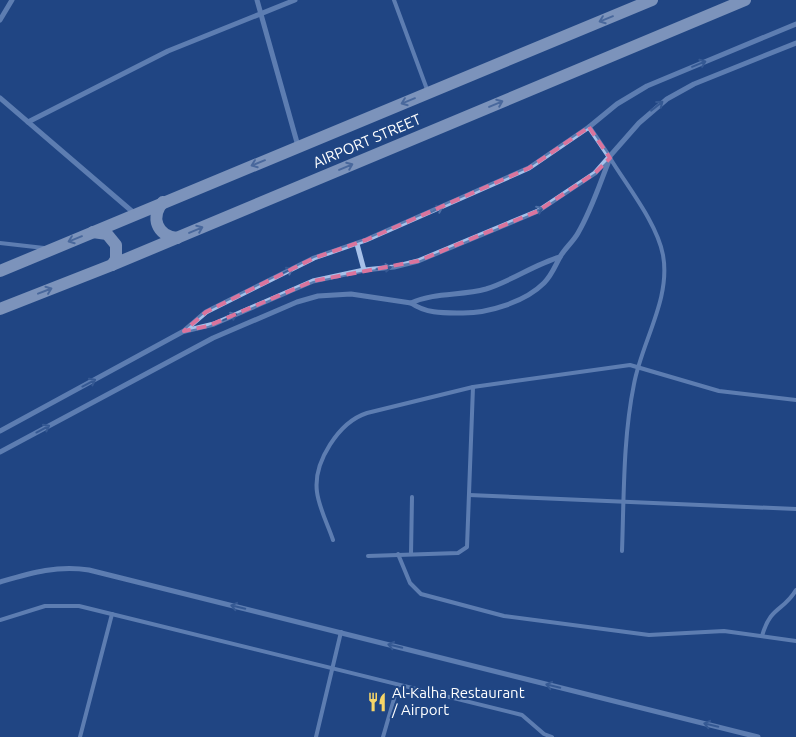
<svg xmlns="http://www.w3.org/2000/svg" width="796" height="737" viewBox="0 0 796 737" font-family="Ubuntu,sans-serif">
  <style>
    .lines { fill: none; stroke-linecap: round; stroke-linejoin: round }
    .service { stroke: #a7c1e9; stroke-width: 4 }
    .minor { stroke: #a7c1e9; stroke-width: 5 }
    .primary { stroke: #eaf1fe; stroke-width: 12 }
    .oneway { stroke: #7b93bb }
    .oneway2 { stroke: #4f71a7 }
    .marked { fill: none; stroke: #da749d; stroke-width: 4; stroke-dasharray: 10 6; stroke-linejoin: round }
    .labels { text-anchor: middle; stroke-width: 4; stroke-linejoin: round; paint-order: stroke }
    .street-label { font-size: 15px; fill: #fff; stroke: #204684 }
    .poi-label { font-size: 15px; fill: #fff; stroke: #204684; text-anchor: start }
  </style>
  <rect width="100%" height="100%" fill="#204684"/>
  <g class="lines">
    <g class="service">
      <path d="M 394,0 L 428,92"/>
      <path d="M 610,158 C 627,186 657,223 663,255 C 671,299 642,341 634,384 C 623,438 624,496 622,551"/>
      <path d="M 0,243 L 44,248"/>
      <path d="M 469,495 L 796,509"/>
      <path d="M 333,540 C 328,525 319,508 317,492 C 313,462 339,422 367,413 L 473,387 L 630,365 L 719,391 L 796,400"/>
      <path d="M 398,554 L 410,583 L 421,594 L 504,616 L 649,635 L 724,631 L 796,641"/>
      <path d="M 411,554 L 412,497"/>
      <path d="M 368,556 L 458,553 L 467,547 L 473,387"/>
      <path d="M 0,620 L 45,606 L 79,606 L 522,715 L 544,734 L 552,737"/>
      <path d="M 762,636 C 771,605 783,612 796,590"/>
      <path d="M 80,737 L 112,614"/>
      <path d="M 316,737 L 341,632"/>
      <path d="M 383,737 L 398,685"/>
    </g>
    <g class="minor">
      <path d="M 257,0 L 298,146"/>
      <path d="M 0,20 L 12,0"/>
      <path d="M 0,98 L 134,213"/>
      <path d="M 28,122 L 168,51 L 295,0"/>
      <path d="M 357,244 L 364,270"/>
      <path d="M 411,303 C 435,292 461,296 486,289 C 512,281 535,264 560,257"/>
      <path d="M 185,331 L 214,324 L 313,281 L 364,270 L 394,267 L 418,261 L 538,211 L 595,173 L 639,123 L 667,99 L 694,84 L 796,43"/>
      <path d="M 0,431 L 184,331 L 206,312 L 314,258 L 366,240 L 529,168 L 589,127 L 617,104 L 647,86 L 796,24"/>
      <path d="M 0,452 L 213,338 L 297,302 L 318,296 L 351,294 L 411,303 C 427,314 444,313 463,313 C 489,313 525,302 544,283 C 552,275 555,266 560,257 C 565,248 573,242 578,233 C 592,209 600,183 610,158 L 589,127"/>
      <path d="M 0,582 C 31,573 57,565 89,570 L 758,737"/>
    </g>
    <g class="primary">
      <path d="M 163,202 C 150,217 157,236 177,238"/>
      <path d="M 93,232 L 107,234 L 116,245 L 116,259 L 112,265"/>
      <path d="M 0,271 L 652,0"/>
      <path d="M 0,309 L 112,265 L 745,0"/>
    </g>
  </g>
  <defs><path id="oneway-shaft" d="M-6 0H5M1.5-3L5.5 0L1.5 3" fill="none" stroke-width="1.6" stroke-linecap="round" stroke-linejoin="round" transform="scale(1.25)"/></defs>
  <g class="oneway">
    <use href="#oneway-shaft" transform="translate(606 19) rotate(158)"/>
    <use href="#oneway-shaft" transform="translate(408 101) rotate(158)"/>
    <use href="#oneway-shaft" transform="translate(496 104) rotate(-23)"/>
    <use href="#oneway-shaft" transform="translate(258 163) rotate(158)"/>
    <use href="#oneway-shaft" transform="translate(346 167) rotate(-23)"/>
    <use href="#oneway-shaft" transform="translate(196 230) rotate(-23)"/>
    <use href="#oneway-shaft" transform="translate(75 239) rotate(158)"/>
    <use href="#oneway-shaft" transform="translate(45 291) rotate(-21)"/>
  </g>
  <g class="oneway2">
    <use href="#oneway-shaft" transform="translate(699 64) rotate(-22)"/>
    <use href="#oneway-shaft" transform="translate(657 106) rotate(-38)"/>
    <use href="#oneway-shaft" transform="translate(436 210) rotate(-24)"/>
    <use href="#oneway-shaft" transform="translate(536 211) rotate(-25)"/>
    <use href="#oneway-shaft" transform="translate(384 268) rotate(-6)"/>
    <use href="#oneway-shaft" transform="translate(286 272) rotate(-27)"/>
    <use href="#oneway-shaft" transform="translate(230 317) rotate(-24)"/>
    <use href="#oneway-shaft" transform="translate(89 383) rotate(-28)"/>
    <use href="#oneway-shaft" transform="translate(43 429) rotate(-28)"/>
    <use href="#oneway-shaft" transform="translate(238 607) rotate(-166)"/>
    <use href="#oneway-shaft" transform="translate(395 646) rotate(-166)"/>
    <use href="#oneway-shaft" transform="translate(553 686) rotate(-166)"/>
    <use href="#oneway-shaft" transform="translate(711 725) rotate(-166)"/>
  </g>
  <path d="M0 0H796V737H0ZM 589,127 L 610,158 L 595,173 L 538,211 L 418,261 L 313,281 L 208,326 L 184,331 L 206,312 L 314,258 L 366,240 L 529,168 Z" fill="#204684" fill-opacity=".55" fill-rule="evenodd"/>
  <path class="marked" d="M 589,127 L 610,158 L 595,173 L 538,211 L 418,261 L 313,281 L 208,326 L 184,331 L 206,312 L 314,258 L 366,240 L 529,168 Z"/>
  <defs>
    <symbol id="restaurant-bare" viewBox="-9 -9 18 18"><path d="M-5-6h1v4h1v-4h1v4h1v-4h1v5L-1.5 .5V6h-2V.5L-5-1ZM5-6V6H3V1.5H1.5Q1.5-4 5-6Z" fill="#f7d568" stroke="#204684" stroke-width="2.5" paint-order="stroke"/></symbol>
  </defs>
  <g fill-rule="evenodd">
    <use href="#restaurant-bare" x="363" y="688" width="28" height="28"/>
  </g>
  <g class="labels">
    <g class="street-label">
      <text transform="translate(367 141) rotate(-23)" y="5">AIRPORT STREET</text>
    </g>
    <g class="poi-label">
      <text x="392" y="698">Al-Kalha Restaurant<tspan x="392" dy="17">/ Airport</tspan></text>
    </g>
  </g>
</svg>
